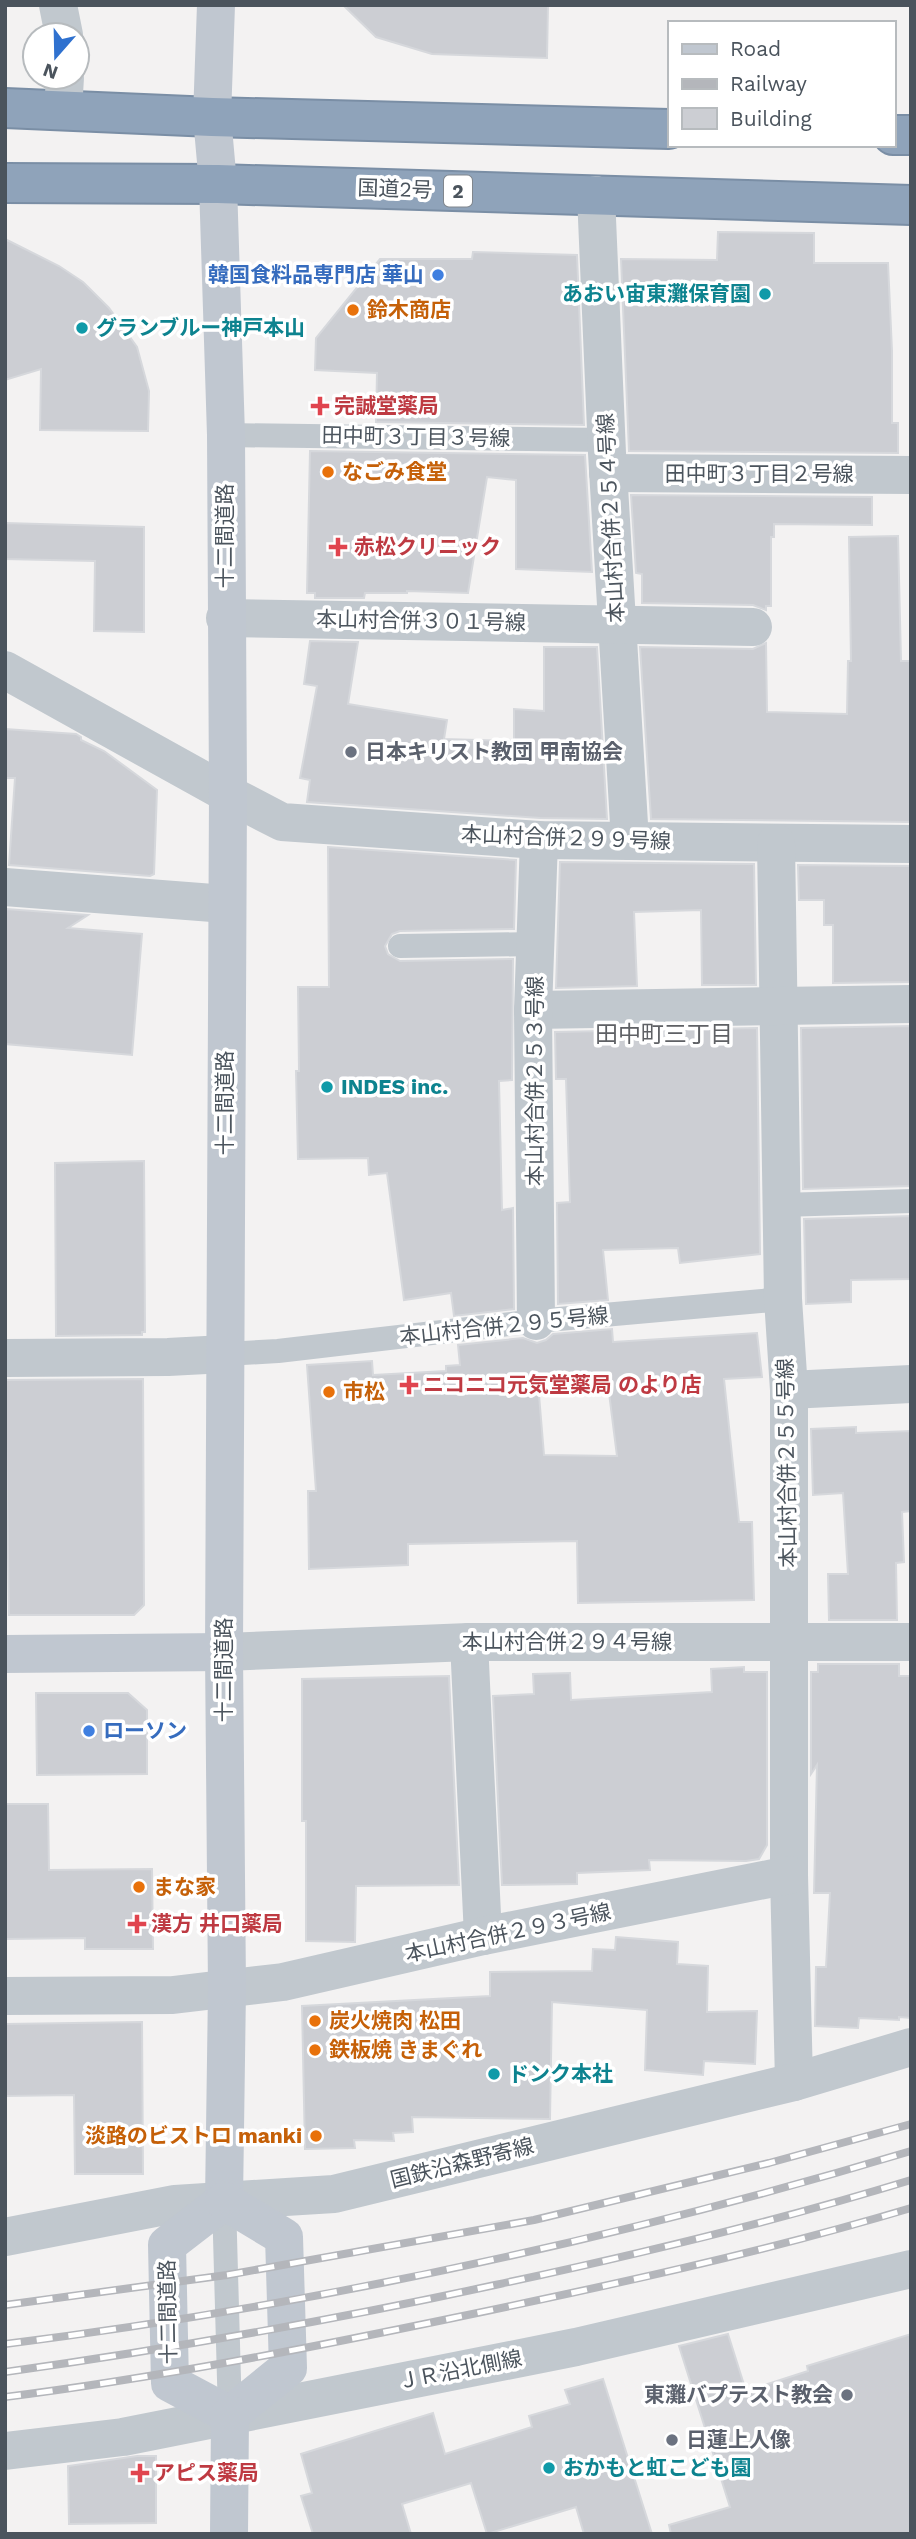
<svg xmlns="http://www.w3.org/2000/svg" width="916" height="2539" viewBox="0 0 916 2539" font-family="'Work Sans','Noto Sans JP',sans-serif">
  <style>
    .building { fill: #ccced3; stroke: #d6d8dc; stroke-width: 2; fill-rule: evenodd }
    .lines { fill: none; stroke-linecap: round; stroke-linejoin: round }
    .highway-casing { stroke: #7a8ea5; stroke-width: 42 }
    .lane { stroke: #c1c8ce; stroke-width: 24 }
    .street { stroke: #c1c8ce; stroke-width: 38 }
    .secondary { stroke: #c0c7d0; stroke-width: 38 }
    .highway { stroke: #8fa3ba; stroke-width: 38 }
    .rail-casing { stroke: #b4b6bb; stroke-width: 8 }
    .rail { stroke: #fff; stroke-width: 5; stroke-dasharray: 16; stroke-linecap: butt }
    .shop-dot { fill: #3f7fe0; stroke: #fff; stroke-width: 2.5 }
    .culture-dot { fill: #0f9aa8; stroke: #fff; stroke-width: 2.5 }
    .food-dot { fill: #e8710a; stroke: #fff; stroke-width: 2.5 }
    .health-dot { fill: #e0444e; stroke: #fff; stroke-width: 2.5 }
    .worship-dot { fill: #6b7280; stroke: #fff; stroke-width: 2.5 }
    .labels { text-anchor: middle; stroke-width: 7; stroke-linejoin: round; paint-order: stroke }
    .shield { fill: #fff; stroke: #81878e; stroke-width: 2 }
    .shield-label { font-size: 19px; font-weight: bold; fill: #4b545d }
    .street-label { font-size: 21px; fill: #4b545d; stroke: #fff }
    .shop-label { font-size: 21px; font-weight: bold; fill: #366cbe; stroke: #fff; text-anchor: end }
    .culture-label { font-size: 21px; font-weight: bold; fill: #0d838f; stroke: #fff; text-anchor: start }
    .food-label { font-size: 21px; font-weight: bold; fill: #c56008; stroke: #fff; text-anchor: start }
    .health-label { font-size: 21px; font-weight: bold; fill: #be3a42; stroke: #fff; text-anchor: start }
    .worship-label { font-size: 21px; font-weight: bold; fill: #5b616d; stroke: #fff; text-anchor: start }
    .neighbourhood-label { font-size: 23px; fill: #5f6165; stroke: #fff }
  </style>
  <rect width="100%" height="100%" fill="#f3f2f2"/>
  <g class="building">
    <path d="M 343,5 L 548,5 L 547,58 L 432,54 L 376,37 Z"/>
    <path d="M 718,232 L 814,233 L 814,263 L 888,263 L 892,351 L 892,423 L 898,423 L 898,453 L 629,451 L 621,259 L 717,260 Z"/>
    <path d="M 5,239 L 59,266 L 83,282 L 109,308 L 137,347 L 149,391 L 148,431 L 40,430 L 41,369 L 5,380 Z"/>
    <path d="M 473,252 L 577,255 L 584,425 L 376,422 L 377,373 L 315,370 L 316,338 L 380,259 L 472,259 Z"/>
    <path d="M 310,451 L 585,455 L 592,572 L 516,569 L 516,480 L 487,477 L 468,593 L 407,591 L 407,593 L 365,593 L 364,598 L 315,598 L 315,593 L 307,593 Z"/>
    <path d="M 631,495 L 872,497 L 872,525 L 774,524 L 774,537 L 771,537 L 771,606 L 766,606 L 766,610 L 753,605 L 642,603 L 642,574 L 636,573 Z"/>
    <path d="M 5,523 L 144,527 L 144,632 L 94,631 L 95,561 L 5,559 Z"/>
    <path d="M 898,536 L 901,661 L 911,661 L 911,822 L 651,819 L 640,647 L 753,649 L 766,643 L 767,712 L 847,714 L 848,661 L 851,661 L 849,537 Z"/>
    <path d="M 310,641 L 358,642 L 348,704 L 447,720 L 444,739 L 514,741 L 514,709 L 544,711 L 544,647 L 597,647 L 607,819 L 540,818 L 307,802 L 310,780 L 300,778 L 317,686 L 304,684 Z"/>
    <path d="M 5,729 L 76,734 L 81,737 L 81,740 L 104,751 L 157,790 L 154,874 L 150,876 L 9,865 L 15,778 L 5,778 Z"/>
    <path d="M 328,847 L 516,860 L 514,929 L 400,931 L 392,934 L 385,946 L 388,954 L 400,961 L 513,959 L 512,1080 L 499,1081 L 502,1210 L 513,1208 L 514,1309 L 454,1316 L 451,1293 L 404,1300 L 387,1173 L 369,1175 L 368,1158 L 298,1159 L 296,1071 L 299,1071 L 298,987 L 329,987 Z"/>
    <path d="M 560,862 L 754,864 L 756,985 L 702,985 L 701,910 L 634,912 L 637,986 L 556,988 Z"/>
    <path d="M 798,865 L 911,866 L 911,982 L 833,983 L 833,925 L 824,925 L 824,900 L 799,900 Z"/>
    <path d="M 6,909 L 88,915 L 68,928 L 142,934 L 132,1055 L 5,1044 Z"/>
    <path d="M 911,1026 L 911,1186 L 803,1189 L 801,1028 Z"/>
    <path d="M 757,1028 L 760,1254 L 680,1263 L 678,1248 L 603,1250 L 608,1300 L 558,1304 L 557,1203 L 570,1202 L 566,1079 L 556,1079 L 555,1032 Z"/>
    <path d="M 144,1161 L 145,1332 L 142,1332 L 142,1335 L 56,1336 L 55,1163 Z"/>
    <path d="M 911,1216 L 911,1279 L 851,1280 L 851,1302 L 806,1304 L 804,1219 Z"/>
    <path d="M 612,1329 L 613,1342 L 757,1333 L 762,1377 L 724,1379 L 739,1522 L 752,1522 L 754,1600 L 578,1603 L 577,1541 L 408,1544 L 408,1565 L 309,1569 L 308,1491 L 316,1491 L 307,1365 L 372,1361 L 373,1375 L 446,1371 L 446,1366 L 460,1365 L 458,1345 L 523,1338 L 537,1343 L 546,1340 L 553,1334 ZM 607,1377 L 617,1456 L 544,1455 L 538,1383 Z"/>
    <path d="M 143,1379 L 144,1605 L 134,1615 L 9,1615 L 5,1380 Z"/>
    <path d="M 856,1427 L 856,1433 L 911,1431 L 911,1511 L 902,1512 L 904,1562 L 896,1563 L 897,1620 L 829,1620 L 828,1574 L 848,1574 L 843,1493 L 813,1495 L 811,1429 Z"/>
    <path d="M 818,1664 L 899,1664 L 899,1676 L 911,1676 L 911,2018 L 899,2017 L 899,2020 L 859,2018 L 858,2028 L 815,2026 L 816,1967 L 826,1967 L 830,1893 L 814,1893 L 817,1765 L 811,1774 L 811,1672 L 818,1672 Z"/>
    <path d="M 744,1667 L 744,1672 L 767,1672 L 767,1845 L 759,1859 L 746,1861 L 649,1860 L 650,1870 L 577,1873 L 577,1884 L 502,1885 L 493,1696 L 534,1694 L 533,1674 L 570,1673 L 571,1700 L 712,1692 L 711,1669 Z"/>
    <path d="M 449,1676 L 459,1885 L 356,1886 L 355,1942 L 306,1941 L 306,1821 L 302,1821 L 302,1679 Z"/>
    <path d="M 36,1693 L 128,1693 L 147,1710 L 147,1774 L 37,1775 Z"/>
    <path d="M 5,1804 L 48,1804 L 49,1870 L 152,1869 L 153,1949 L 85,1949 L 85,1938 L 5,1939 Z"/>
    <path d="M 616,1937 L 678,1942 L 677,1964 L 708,1966 L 707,2012 L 757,2011 L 755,2064 L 704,2061 L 703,2075 L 645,2070 L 647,2010 L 552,2002 L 550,2119 L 412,2117 L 413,2132 L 393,2133 L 394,2141 L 354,2140 L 355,2148 L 305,2149 L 302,2006 L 490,1996 L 490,1972 L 592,1971 L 593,1949 L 615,1950 Z"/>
    <path d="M 142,2022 L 143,2174 L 75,2174 L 74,2095 L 5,2096 L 5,2024 Z"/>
    <path d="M 728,2334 L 746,2391 L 808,2371 L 807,2366 L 911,2334 L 911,2534 L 671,2534 L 669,2525 L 730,2507 L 679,2346 Z"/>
    <path d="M 603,2379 L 652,2534 L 584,2534 L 576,2507 L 487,2534 L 471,2483 L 402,2504 L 411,2534 L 313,2534 L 301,2496 L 312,2493 L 301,2454 L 433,2413 L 445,2454 L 532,2427 L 529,2416 L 570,2404 L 565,2390 Z"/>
    <path d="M 137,2456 L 156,2456 L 156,2523 L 69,2524 L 68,2466 Z"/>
  </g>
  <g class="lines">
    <defs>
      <g id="highway">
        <path d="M 5,108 L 212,117 L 669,129"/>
        <path d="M 893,135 L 911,135"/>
        <path d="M 5,183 L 218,184 L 911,205"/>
      </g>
    </defs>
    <use href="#highway" class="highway-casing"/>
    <g class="lane">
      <path d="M 226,435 L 606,440"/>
      <path d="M 400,946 L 535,944"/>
      <path d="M 782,1205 L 911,1201"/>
      <path d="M 225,1354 L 278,1351 L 536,1321 L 783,1299"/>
      <path d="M 224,2201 L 230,2415"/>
    </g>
    <g class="street">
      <path d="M 58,5 L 64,35"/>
      <path d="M 63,110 L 65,77"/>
      <path d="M 596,195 L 607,453 L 630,841"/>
      <path d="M 608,473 L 911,475"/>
      <path d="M 225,618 L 753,627"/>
      <path d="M 5,670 L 228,794 L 282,822 L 539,840 L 911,844"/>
      <path d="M 776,843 L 783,1299 L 789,1390 L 789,1875 L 794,2082"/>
      <path d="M 5,887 L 226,904"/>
      <path d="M 533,1010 L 911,1004"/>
      <path d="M 536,1321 L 533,1010 L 539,840"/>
      <path d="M 5,1358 L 168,1357 L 225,1354"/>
      <path d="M 789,1390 L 911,1384"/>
      <path d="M 469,1642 L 483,1936"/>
      <path d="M 224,1652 L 469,1642 L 911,1642"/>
      <path d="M 5,1996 L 173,1995 L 283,1982 L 483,1936 L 789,1875"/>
      <path d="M 5,2237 L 175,2204 L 334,2194 L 794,2082 L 911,2047"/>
      <path d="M 5,2451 L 123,2437 L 576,2347 L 911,2269"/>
    </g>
    <g class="secondary">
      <path d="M 216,5 L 212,117 L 218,184 L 226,435 L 228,794 L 224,1652 L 227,1989 L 224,2201"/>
      <path d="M 5,1654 L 224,1652"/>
      <path d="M 224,2201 L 167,2245 L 170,2383 L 230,2415"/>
      <path d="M 224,2201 L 284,2237 L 288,2368 L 230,2415"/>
      <path d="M 229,2534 L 230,2415"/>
    </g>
    <use href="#highway" class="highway"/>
    <defs>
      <g id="rail">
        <path d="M 5,2305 L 227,2275 L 534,2220 L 769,2163 L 911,2124"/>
        <path d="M 5,2344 C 309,2306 618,2239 911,2151"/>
        <path d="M 5,2372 C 170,2349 333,2320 495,2285 C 635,2255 774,2222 911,2180"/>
        <path d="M 5,2397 C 156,2378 304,2349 453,2318 C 607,2286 761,2253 911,2208"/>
      </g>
    </defs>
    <use href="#rail" class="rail-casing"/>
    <use href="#rail" class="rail"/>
  </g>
  <g class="shop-dot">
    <circle cx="438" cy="275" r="7"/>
    <circle cx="89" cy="1731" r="7"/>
  </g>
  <g class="culture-dot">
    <circle cx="765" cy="294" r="7"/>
    <circle cx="82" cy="328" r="7"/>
    <circle cx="327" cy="1087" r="7"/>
    <circle cx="494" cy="2074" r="7"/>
    <circle cx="549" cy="2468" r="7"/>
  </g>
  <g class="food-dot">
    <circle cx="353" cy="310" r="7"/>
    <circle cx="328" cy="472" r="7"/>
    <circle cx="329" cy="1392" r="7"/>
    <circle cx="139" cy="1887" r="7"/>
    <circle cx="315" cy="2021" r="7"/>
    <circle cx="315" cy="2050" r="7"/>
    <circle cx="316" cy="2136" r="7"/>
  </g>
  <g class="health-dot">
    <path d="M316.5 395.5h7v7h7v7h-7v7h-7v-7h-7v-7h7z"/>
    <path d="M334.5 536.5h7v7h7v7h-7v7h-7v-7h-7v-7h7z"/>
    <path d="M405.5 1374.5h7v7h7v7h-7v7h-7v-7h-7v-7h7z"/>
    <path d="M133.5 1913.5h7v7h7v7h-7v7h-7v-7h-7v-7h7z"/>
    <path d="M136.5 2462.5h7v7h7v7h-7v7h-7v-7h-7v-7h7z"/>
  </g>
  <g class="worship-dot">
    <circle cx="351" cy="752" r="7"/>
    <circle cx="847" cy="2395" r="7"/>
    <circle cx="672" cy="2440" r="7"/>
  </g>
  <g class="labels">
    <rect class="shield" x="444" y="175.5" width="28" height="31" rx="5"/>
    <g class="shield-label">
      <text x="458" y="198">2</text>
    </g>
    <g class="street-label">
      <text transform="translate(395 189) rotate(2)" y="7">国道2号</text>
      <text transform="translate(416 437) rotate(1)" y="7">田中町３丁目３号線</text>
      <text x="759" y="481">田中町３丁目２号線</text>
      <text transform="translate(611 518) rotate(-93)" y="7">本山村合併２５４号線</text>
      <text transform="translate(225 536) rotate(-90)" y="7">十二間道路</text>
      <text transform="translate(421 621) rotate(1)" y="7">本山村合併３０１号線</text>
      <text transform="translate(566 838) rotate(2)" y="7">本山村合併２９９号線</text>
      <text transform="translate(535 1081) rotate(-90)" y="7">本山村合併２５３号線</text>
      <text transform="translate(225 1103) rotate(-90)" y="7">十二間道路</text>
      <text transform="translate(504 1326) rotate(-6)" y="7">本山村合併２９５号線</text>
      <text transform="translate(787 1463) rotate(-91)" y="7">本山村合併２５５号線</text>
      <text x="567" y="1649">本山村合併２９４号線</text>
      <text transform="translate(224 1670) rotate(-90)" y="7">十二間道路</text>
      <text transform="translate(508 1933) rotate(-12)" y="7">本山村合併２９３号線</text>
      <text transform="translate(462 2163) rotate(-14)" y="7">国鉄沿森野寄線</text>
      <text transform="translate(168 2312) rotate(-91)" y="7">十二間道路</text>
      <text transform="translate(460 2370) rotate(-11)" y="7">ＪＲ沿北側線</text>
    </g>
    <g class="shop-label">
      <text x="424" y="282">韓国食料品専門店 華山</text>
      <text x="103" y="1738" text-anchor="start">ローソン</text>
    </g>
    <g class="culture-label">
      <text x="751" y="301" text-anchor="end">あおい宙東灘保育園</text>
      <text x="96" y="335">グランブルー神戸本山</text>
      <text x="341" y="1094">INDES inc.</text>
      <text x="508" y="2081">ドンク本社</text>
      <text x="563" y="2475">おかもと虹こども園</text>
    </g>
    <g class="food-label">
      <text x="367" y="317">鈴木商店</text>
      <text x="342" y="479">なごみ食堂</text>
      <text x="343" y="1399">市松</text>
      <text x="153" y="1894">まな家</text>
      <text x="329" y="2028">炭火焼肉 松田</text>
      <text x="329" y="2057">鉄板焼 きまぐれ</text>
      <text x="302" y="2143" text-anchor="end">淡路のビストロ manki</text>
    </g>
    <g class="health-label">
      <text x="334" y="413">完誠堂薬局</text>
      <text x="354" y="554">赤松クリニック</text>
      <text x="423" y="1392">ニコニコ元気堂薬局 のより店</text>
      <text x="151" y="1931">漢方 井口薬局</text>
      <text x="154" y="2480">アピス薬局</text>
    </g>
    <g class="worship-label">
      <text x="365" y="759">日本キリスト教団 甲南協会</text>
      <text x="833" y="2402" text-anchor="end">東灘バプテスト教会</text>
      <text x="686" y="2447">日蓮上人像</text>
    </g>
    <g class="neighbourhood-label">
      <text x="664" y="1042">田中町三丁目</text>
    </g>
  </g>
  <rect width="916" height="2539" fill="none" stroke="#4b545d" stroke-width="14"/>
  <rect x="668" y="21" width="228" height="126" fill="#ffffff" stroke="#b7bbbe" stroke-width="2"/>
  <rect x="682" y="44" width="35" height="10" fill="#c0c7d0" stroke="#b7bbbe" stroke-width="2"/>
  <text x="730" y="56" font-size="21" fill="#4b545d">Road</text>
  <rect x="682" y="79" width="35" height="10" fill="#b4b6bb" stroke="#b7bbbe" stroke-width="2"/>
  <text x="730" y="91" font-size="21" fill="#4b545d">Railway</text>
  <rect x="682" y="108" width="35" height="21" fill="#ccced3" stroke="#b7bbbe" stroke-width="2"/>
  <text x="730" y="126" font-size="21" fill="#4b545d">Building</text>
  <g transform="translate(56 56) rotate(200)"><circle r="33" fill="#ffffff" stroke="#b7bbbe" stroke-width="2"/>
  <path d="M0-5L12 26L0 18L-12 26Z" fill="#2f71cf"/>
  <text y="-10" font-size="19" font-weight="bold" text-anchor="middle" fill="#4b545d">N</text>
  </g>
</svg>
